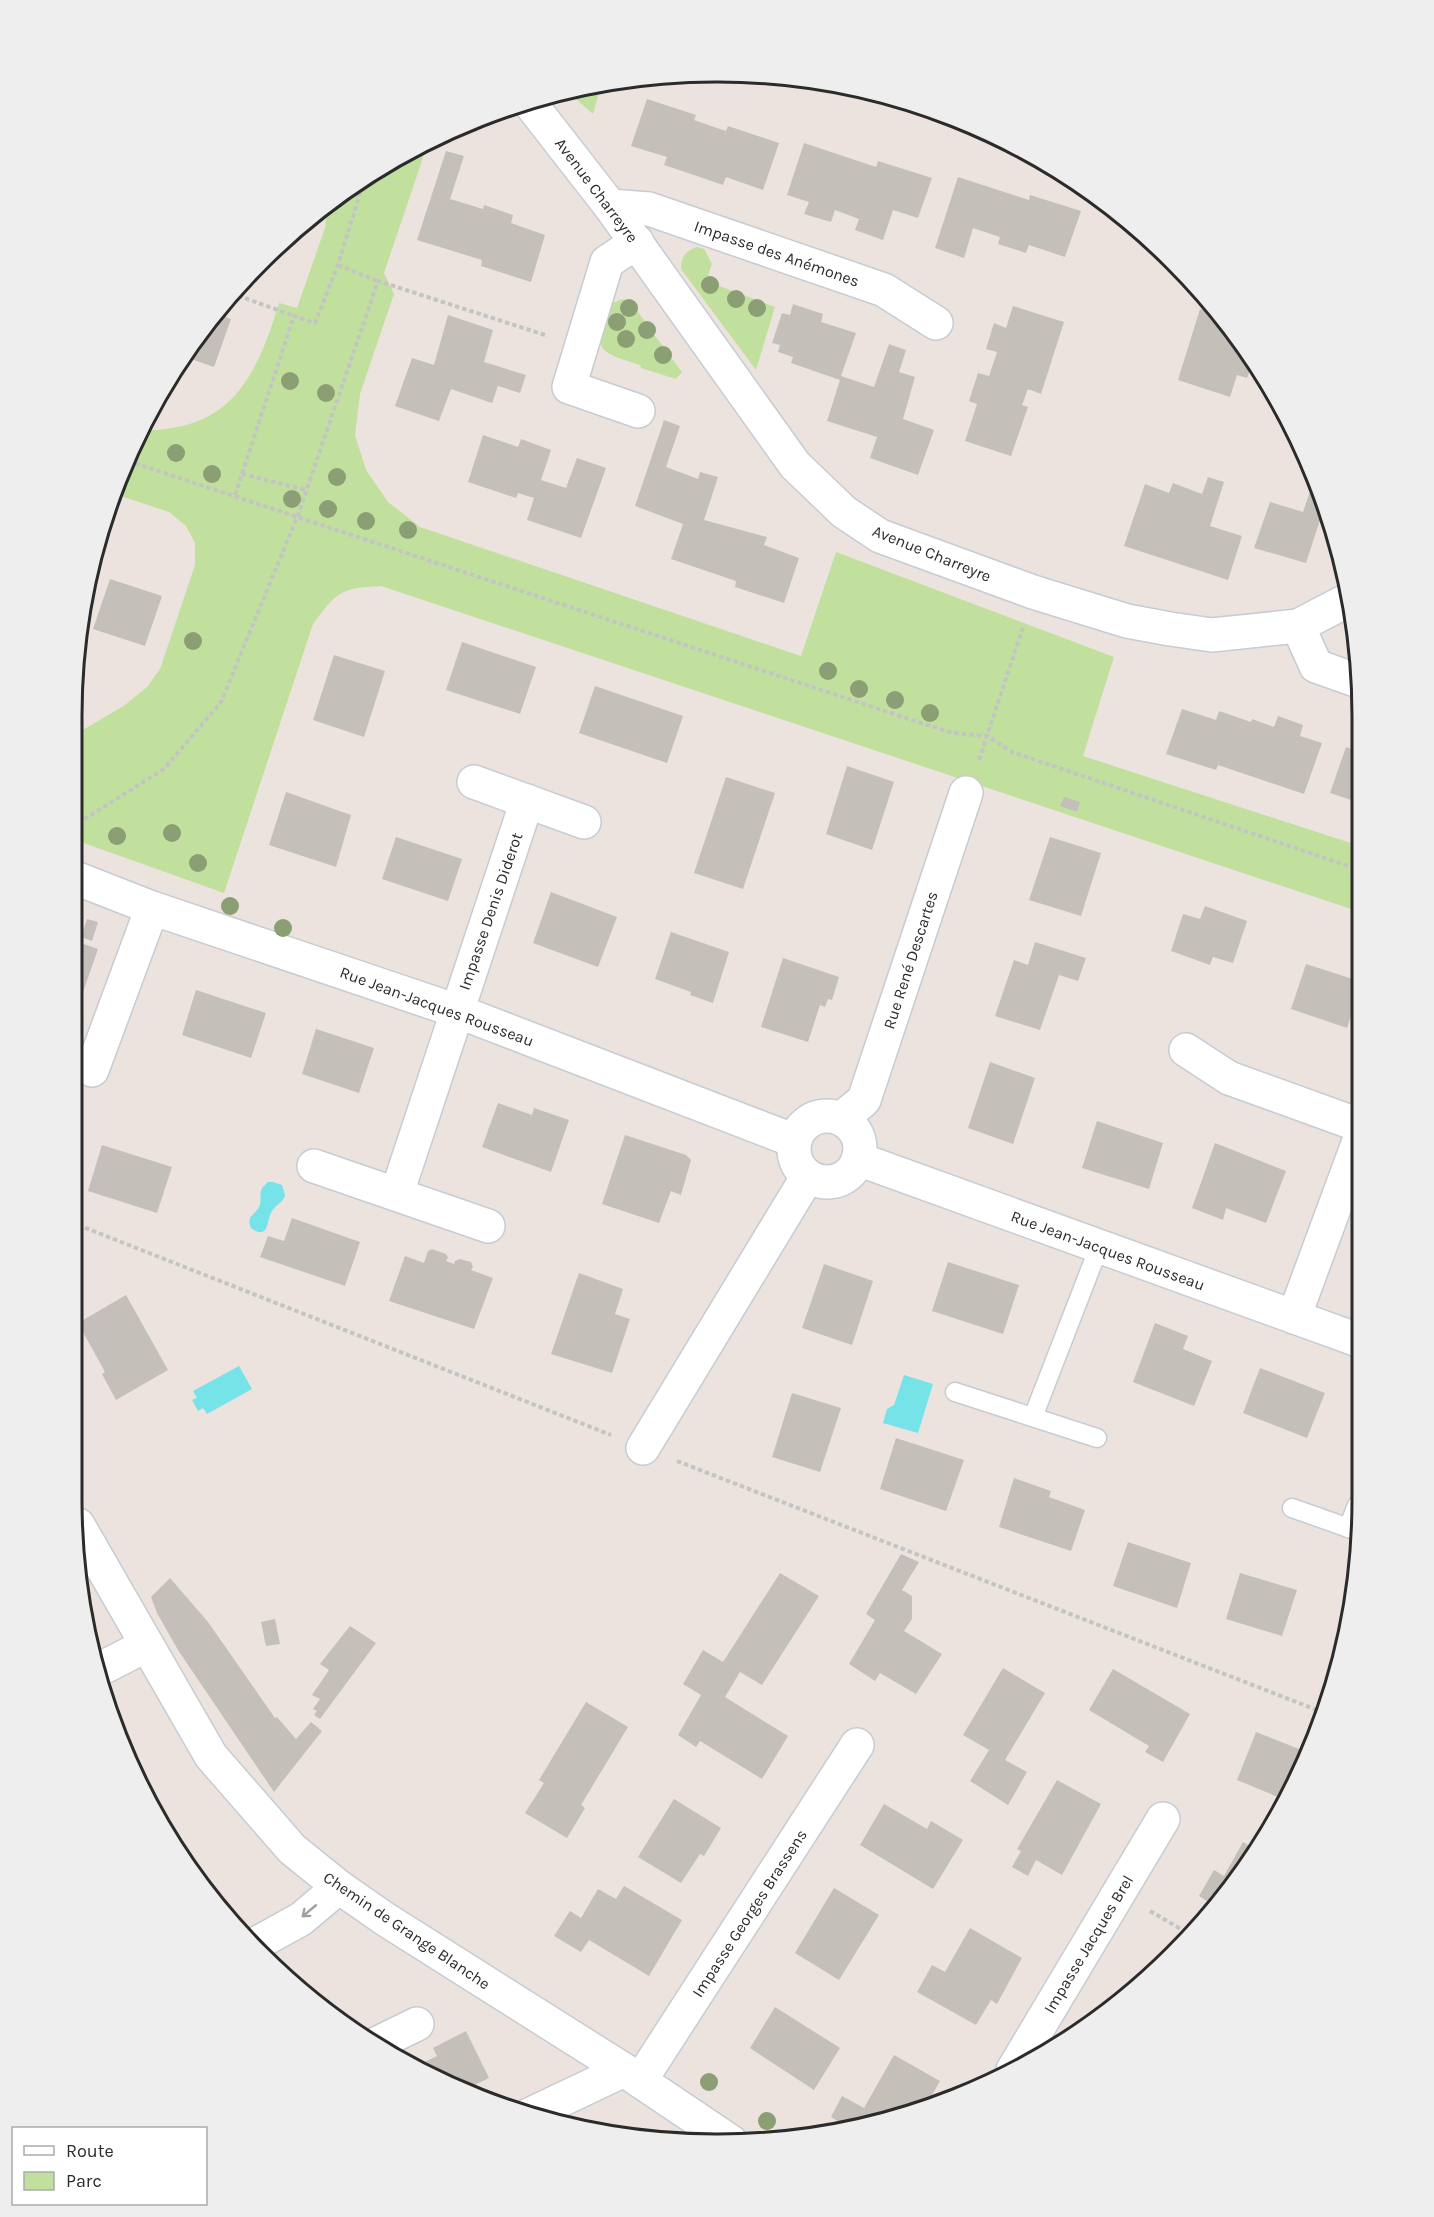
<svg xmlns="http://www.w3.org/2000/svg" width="1434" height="2217" viewBox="0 0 1434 2217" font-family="Karla,sans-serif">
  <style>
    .green { fill: #c2e09d }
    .water { fill: #76e3e9 }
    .building { fill: #c5bfb9 }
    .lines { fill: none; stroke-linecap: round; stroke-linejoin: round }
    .lane-casing { stroke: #c6ccd4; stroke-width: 21 }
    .street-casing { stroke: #c6ccd4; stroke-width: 36 }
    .secondary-casing { stroke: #c6ccd4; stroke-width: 36 }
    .path { stroke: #c4c4c4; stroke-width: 4; stroke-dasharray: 4.5 3; stroke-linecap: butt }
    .lane { stroke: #fff; stroke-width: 18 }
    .street { stroke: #fff; stroke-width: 33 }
    .secondary { stroke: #fff; stroke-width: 33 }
    .tree { fill: #8b9e74 }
    .oneway { stroke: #a0a0a0 }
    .labels { text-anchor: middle; stroke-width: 5; stroke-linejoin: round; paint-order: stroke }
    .street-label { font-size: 16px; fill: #2b2b2b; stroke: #fff }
    .rim { fill: none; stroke: #2b2b2b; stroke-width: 3 }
  </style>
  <rect width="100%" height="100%" fill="#ece3de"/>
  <g class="green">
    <path d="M 601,86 L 593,114 L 567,91 Z"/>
    <path d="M 429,140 L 384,273 L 394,294 L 360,394 L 355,435 L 366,470 L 388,502 L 420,527 L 801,656 L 836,552 L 1114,657 L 1083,756 L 1360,846 L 1360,912 L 381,586 C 340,588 337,592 313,624 L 224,893 L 78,841 L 78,733 L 125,705 L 147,687 L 160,669 L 195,565 L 195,543 L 186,526 L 169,512 L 115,494 L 138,432 L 141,428 C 154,432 164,429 177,427 C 241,416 262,358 279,303 L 297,308 L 325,228 L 328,203 Z"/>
    <path d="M 697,247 L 704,249 L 712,264 L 706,281 L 775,307 L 756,370 L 681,269 C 681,257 685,251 697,247 Z"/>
    <path d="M 622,299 L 630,301 L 678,367 L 682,372 L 676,379 L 641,368 L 640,365 C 630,361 608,357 602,347 C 599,342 606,312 610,306 C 613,302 618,301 622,299 Z"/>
  </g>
  <g class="water">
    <path d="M 268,1182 L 273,1182 L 282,1185 L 285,1195 C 283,1203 276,1204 272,1211 C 266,1220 270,1241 251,1228 C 246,1216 254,1216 259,1207 C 262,1201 259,1194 262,1188 Z"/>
    <path d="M 239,1366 L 252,1389 L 207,1414 L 203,1408 L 198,1411 L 192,1400 L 197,1398 L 193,1391 Z"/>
    <path d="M 904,1375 L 933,1384 L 918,1433 L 883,1423 L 887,1409 L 894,1405 Z"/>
  </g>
  <g class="building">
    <path d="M 647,99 L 696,115 L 694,120 L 711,126 L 726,131 L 728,126 L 779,143 L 763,190 L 726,177 L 723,185 L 694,175 L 664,165 L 667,157 L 631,146 Z"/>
    <path d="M 804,143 L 876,167 L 878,161 L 932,178 L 918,218 L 893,210 L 883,240 L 855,230 L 859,219 L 835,210 L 831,222 L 804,214 L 809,202 L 787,195 Z"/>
    <path d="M 446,151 L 464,156 L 450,199 L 483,209 L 484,205 L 513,215 L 511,223 L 545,235 L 531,282 L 481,266 L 482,260 L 417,240 Z"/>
    <path d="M 958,177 L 1029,200 L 1030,195 L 1081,211 L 1065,257 L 1029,245 L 1026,253 L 1014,249 L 998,244 L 1000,237 L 973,228 L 964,258 L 935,248 Z"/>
    <path d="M 227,299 L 231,300 L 225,317 L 231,319 L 214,367 L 188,358 Z"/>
    <path d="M 793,304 L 823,314 L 821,322 L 856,333 L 841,376 L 874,387 L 889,344 L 906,350 L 899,372 L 915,377 L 903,419 L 934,430 L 918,475 L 870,458 L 877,437 L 827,421 L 840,380 L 791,363 L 793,357 L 778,352 L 780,345 L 772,343 L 782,313 L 790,315 Z"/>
    <path d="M 1013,306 L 1064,322 L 1041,394 L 1028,389 L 1022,405 L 1028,407 L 1011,456 L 965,441 L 977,404 L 969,401 L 978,373 L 989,376 L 997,352 L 986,349 L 994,323 L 1006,328 Z"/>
    <path d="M 1200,309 L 1220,315 L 1228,324 L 1253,363 L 1247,378 L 1237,375 L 1230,397 L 1178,380 Z"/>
    <path d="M 448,315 L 493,330 L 484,362 L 526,375 L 520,393 L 498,386 L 492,403 L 451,389 L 439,421 L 395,406 L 412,358 L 434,365 Z"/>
    <path d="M 664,420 L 680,426 L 666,467 L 698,479 L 700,472 L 718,477 L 704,520 L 767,537 L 764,545 L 799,558 L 784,603 L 735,587 L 736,581 L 671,559 L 683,524 L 635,506 Z"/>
    <path d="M 483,435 L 518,447 L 521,439 L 551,450 L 541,480 L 566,488 L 577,458 L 606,468 L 581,538 L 527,520 L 534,498 L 518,493 L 516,498 L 468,482 Z"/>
    <path d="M 1208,477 L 1224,482 L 1210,526 L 1242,536 L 1228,580 L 1124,546 L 1145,484 L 1169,493 L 1173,483 L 1202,494 Z"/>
    <path d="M 1314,480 L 1327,516 L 1322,514 L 1306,563 L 1254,548 L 1270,502 L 1303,512 Z"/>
    <path d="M 110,579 L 162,596 L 145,646 L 93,629 Z"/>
    <path d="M 462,642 L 536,667 L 520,714 L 446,690 Z"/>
    <path d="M 334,655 L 385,671 L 364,737 L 313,720 Z"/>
    <path d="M 595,686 L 683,716 L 667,763 L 579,733 Z"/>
    <path d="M 1182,709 L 1216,720 L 1219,711 L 1251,722 L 1252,719 L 1274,727 L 1278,716 L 1303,725 L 1300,736 L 1322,743 L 1304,794 L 1218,765 L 1216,770 L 1166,754 Z"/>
    <path d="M 1346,747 L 1360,752 L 1360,803 L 1330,793 Z"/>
    <path d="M 847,766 L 894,782 L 872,850 L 826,834 Z"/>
    <path d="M 726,777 L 775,793 L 743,889 L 694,873 Z"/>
    <path d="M 286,792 L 351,815 L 336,867 L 269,845 Z"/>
    <path d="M 1064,797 L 1080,802 L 1077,812 L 1060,806 Z"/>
    <path d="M 396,837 L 462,859 L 448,901 L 382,879 Z"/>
    <path d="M 1050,837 L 1101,853 L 1081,916 L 1029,900 Z"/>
    <path d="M 551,892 L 617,917 L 598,967 L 533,943 Z"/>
    <path d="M 1205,906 L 1247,921 L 1233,963 L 1213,957 L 1210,965 L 1171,951 L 1183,914 L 1200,919 Z"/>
    <path d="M 87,919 L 98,922 L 92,941 L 81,937 Z"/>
    <path d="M 671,932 L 729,952 L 713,1003 L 690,995 L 691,992 L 655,979 Z"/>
    <path d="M 78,942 L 98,949 L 82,995 L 78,993 Z"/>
    <path d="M 1035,942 L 1086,958 L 1078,981 L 1059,975 L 1040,1030 L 995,1016 L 1014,960 L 1028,965 Z"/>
    <path d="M 783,958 L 839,977 L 832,1000 L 828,999 L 825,1007 L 820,1005 L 808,1042 L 761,1027 Z"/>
    <path d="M 1306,964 L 1359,981 L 1359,991 L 1347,1028 L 1291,1009 Z"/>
    <path d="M 196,990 L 266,1013 L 251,1058 L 182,1035 Z"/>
    <path d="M 316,1029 L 374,1048 L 359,1093 L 302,1074 Z"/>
    <path d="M 990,1062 L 1035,1078 L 1013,1144 L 968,1128 Z"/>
    <path d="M 498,1103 L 532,1115 L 534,1108 L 569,1120 L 551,1172 L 482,1147 Z"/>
    <path d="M 1097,1121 L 1163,1143 L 1149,1189 L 1082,1168 Z"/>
    <path d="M 625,1135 L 686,1155 L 691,1160 L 681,1195 L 671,1191 L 659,1223 L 602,1204 Z"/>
    <path d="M 1215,1143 L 1286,1171 L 1266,1223 L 1226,1208 L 1223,1220 L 1192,1208 Z"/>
    <path d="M 102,1145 L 172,1167 L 157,1213 L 88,1191 Z"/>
    <path d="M 292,1218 L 360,1242 L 345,1286 L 260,1257 L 268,1236 L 284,1241 Z"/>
    <path d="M 432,1249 L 446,1254 L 448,1258 L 446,1261 L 454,1264 L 455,1261 L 460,1259 L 471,1262 L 473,1267 L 471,1270 L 493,1278 L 474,1329 L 389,1301 L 405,1256 L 424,1263 L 428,1251 Z"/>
    <path d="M 948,1262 L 1019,1285 L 1003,1334 L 932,1311 Z"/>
    <path d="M 824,1264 L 873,1281 L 852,1345 L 802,1328 Z"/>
    <path d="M 579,1273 L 623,1289 L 615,1314 L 630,1319 L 612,1373 L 551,1354 Z"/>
    <path d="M 126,1295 L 168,1370 L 116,1400 L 102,1374 L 105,1372 L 78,1323 Z"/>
    <path d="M 1155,1323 L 1188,1336 L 1183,1349 L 1212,1361 L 1194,1406 L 1133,1382 Z"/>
    <path d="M 1260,1368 L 1325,1393 L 1307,1438 L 1243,1413 Z"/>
    <path d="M 792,1393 L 841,1408 L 820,1472 L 772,1457 Z"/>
    <path d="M 896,1438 L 964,1460 L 946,1511 L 880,1489 Z"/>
    <path d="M 1014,1478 L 1051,1491 L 1049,1497 L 1085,1510 L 1071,1551 L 999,1527 Z"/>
    <path d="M 1128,1542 L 1191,1563 L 1177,1608 L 1113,1586 Z"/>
    <path d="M 901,1554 L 919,1562 L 902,1590 L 912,1596 L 912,1619 L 904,1631 L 942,1654 L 916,1694 L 880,1673 L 875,1681 L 849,1664 L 875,1620 L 866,1614 Z"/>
    <path d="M 780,1573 L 819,1596 L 762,1685 L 740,1672 L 725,1697 L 788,1736 L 762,1779 L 700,1741 L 696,1747 L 678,1735 L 701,1695 L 683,1684 L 703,1650 L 723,1662 Z"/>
    <path d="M 1240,1573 L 1297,1590 L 1282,1636 L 1226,1619 Z"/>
    <path d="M 170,1578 L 208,1622 L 275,1718 L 277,1717 L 296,1739 L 311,1722 L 322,1731 L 274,1792 L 178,1650 L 157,1613 L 151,1597 Z"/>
    <path d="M 275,1619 L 280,1644 L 266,1646 L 261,1622 Z"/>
    <path d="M 350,1626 L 376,1643 L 320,1719 L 314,1715 L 317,1711 L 313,1709 L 320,1699 L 312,1695 L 329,1670 L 320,1664 Z"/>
    <path d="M 1340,1639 L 1341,1640 L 1336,1660 L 1333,1660 Z"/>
    <path d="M 1003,1668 L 1045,1693 L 1005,1760 L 1027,1772 L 1008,1805 L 970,1781 L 989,1750 L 963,1735 Z"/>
    <path d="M 1113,1669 L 1190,1714 L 1163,1762 L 1145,1752 L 1149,1746 L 1089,1710 Z"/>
    <path d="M 586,1702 L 628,1727 L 581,1805 L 585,1808 L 567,1838 L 525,1813 L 544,1783 L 539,1780 Z"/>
    <path d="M 1256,1732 L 1309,1753 L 1285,1800 L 1237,1780 Z"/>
    <path d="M 1057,1780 L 1101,1804 L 1062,1875 L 1036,1860 L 1028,1876 L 1012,1867 L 1021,1851 L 1017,1849 Z"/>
    <path d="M 674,1799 L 721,1828 L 704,1856 L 700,1854 L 681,1883 L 638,1857 Z"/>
    <path d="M 884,1804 L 927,1829 L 931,1821 L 963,1840 L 933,1889 L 860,1845 Z"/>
    <path d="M 1243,1842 L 1257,1851 L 1216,1907 L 1199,1896 L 1214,1870 L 1224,1876 Z"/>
    <path d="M 624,1886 L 682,1920 L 649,1976 L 589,1940 L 581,1952 L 554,1936 L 570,1911 L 581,1918 L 598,1889 L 616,1899 Z"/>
    <path d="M 834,1888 L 879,1915 L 839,1980 L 795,1953 Z"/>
    <path d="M 970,1928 L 1022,1958 L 997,2004 L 991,2000 L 976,2025 L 917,1992 L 932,1965 L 945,1972 Z"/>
    <path d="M 775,2007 L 840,2048 L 814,2090 L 750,2048 Z"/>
    <path d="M 466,2031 L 489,2078 L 464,2090 L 414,2067 L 437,2056 L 433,2048 Z"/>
    <path d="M 894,2055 L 940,2081 L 932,2095 L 941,2100 L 939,2104 L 884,2123 L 852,2129 L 831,2117 L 842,2096 L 864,2108 Z"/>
  </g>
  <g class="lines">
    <defs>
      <g id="lane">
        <path d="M 955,1392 L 1097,1438"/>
        <path d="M 1033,1417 L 1099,1247"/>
        <path d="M 1292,1508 L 1357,1531"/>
        <path d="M 1348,1528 L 1357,1505"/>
      </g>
      <g id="street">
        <path d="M 529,102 L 610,206 L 795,465 L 844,512 L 880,536 L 1033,592 L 1127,621 L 1170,629 L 1212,635 L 1298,626 L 1348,600"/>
        <path d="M 610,206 L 649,209 L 884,290 L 936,323"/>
        <path d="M 637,242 L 607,262 L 569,387 L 638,411"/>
        <path d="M 1298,626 L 1316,666 L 1361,682"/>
        <path d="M 474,782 L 584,822"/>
        <path d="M 78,879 L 152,908 L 457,1011 L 795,1141"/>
        <path d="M 1186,1050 L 1229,1078 L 1359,1125"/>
        <path d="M 92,1070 L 152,908"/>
        <circle cx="827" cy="1149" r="33"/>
        <path d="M 841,1119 L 864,1100 L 966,793"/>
        <path d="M 858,1159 L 1358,1340"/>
        <path d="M 314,1166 L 488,1226"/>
        <path d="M 397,1193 L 527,801"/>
        <path d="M 1294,1317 L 1359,1141"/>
        <path d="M 643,1448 L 808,1176"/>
        <path d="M 98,1670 L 147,1645"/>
        <path d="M 254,1945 L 301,1919 L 339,1887"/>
        <path d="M 374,2045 L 417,2024"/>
        <path d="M 1013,2070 L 1163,1819"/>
        <path d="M 640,2081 L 857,1745"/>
        <path d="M 529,2115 L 624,2070"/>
      </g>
      <path id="secondary" d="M 78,1525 L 211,1756 L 292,1849 L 339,1887 L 385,1919 L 624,2070 L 731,2142"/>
    </defs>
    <use href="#lane" class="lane-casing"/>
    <use href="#street" class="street-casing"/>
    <use href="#secondary" class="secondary-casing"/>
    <g class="path">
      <path d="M 338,265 L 378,281"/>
      <path d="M 231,293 L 294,316"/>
      <path d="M 128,461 L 921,723 L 953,733 L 987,736 L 1012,752 L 1360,870"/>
      <path d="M 242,474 L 306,490"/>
      <path d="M 235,495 L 294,316 L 315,323 L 338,265 L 364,181"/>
      <path d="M 979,760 L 1023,627"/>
      <path d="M 78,823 L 164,769 L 221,702 L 298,515 L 378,281 L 548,336"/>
      <path d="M 78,1225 L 611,1435"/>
      <path d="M 677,1461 L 1322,1712"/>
      <path d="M 1150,1911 L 1191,1935"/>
    </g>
    <use href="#lane" class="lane"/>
    <use href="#street" class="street"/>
    <use href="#secondary" class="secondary"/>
  </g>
  <g class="tree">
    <circle cx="710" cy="285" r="9"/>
    <circle cx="736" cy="299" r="9"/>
    <circle cx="629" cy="308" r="9"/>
    <circle cx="757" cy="308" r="9"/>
    <circle cx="617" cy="322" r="9"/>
    <circle cx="647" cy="330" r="9"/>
    <circle cx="626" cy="339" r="9"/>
    <circle cx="663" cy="355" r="9"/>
    <circle cx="290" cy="381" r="9"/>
    <circle cx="326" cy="393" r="9"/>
    <circle cx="176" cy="453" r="9"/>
    <circle cx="212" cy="474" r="9"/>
    <circle cx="337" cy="477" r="9"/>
    <circle cx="292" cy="499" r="9"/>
    <circle cx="328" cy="509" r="9"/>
    <circle cx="366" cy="521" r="9"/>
    <circle cx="408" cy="530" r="9"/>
    <circle cx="193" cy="641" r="9"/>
    <circle cx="828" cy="671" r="9"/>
    <circle cx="859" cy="689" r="9"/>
    <circle cx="895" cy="700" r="9"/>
    <circle cx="930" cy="713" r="9"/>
    <circle cx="172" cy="833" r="9"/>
    <circle cx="117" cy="836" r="9"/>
    <circle cx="198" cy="863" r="9"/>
    <circle cx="230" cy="906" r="9"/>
    <circle cx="283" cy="928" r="9"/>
    <circle cx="709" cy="2082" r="9"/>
    <circle cx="767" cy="2121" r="9"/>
  </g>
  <defs><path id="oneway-shaft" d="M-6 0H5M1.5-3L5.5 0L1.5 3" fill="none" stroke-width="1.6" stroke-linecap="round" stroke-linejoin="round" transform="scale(1.5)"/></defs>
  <use class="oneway" href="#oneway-shaft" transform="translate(309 1911) rotate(140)"/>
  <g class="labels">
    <g class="street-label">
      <text transform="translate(597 190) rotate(53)" y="6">Avenue Charreyre</text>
      <text transform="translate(777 253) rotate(19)" y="6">Impasse des Anémones</text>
      <text transform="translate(932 553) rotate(22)" y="6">Avenue Charreyre</text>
      <text transform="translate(490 911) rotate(-71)" y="6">Impasse Denis Diderot</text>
      <text transform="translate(910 960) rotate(-72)" y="6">Rue René Descartes</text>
      <text transform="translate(437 1006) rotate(20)" y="6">Rue Jean-Jacques Rousseau</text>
      <text transform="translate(1108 1250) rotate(20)" y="6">Rue Jean-Jacques Rousseau</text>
      <text transform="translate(749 1913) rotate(-57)" y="6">Impasse Georges Brassens</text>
      <text transform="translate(407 1930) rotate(34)" y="6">Chemin de Grange Blanche</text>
      <text transform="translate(1088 1944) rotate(-59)" y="6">Impasse Jacques Brel</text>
    </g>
  </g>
  <path d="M0 0H1434V2217H0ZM716 82H718A634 634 0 0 1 1352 716V1500A634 634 0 0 1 718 2134H716A634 634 0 0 1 82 1500V716A634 634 0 0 1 716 82Z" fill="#eee" fill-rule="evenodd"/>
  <path class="rim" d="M716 82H718A634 634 0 0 1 1352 716V1500A634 634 0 0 1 718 2134H716A634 634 0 0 1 82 1500V716A634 634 0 0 1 716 82Z"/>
  <rect x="12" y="2127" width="195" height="78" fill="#ffffff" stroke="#aaaaaa" stroke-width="1.5"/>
  <rect x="24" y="2146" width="30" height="9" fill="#ffffff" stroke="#aaaaaa" stroke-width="1.5"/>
  <text x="66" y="2157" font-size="18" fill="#2b2b2b">Route</text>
  <rect x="24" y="2172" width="30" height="18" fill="#c2e09d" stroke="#aaaaaa" stroke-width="1.5"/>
  <text x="66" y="2187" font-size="18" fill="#2b2b2b">Parc</text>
</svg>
